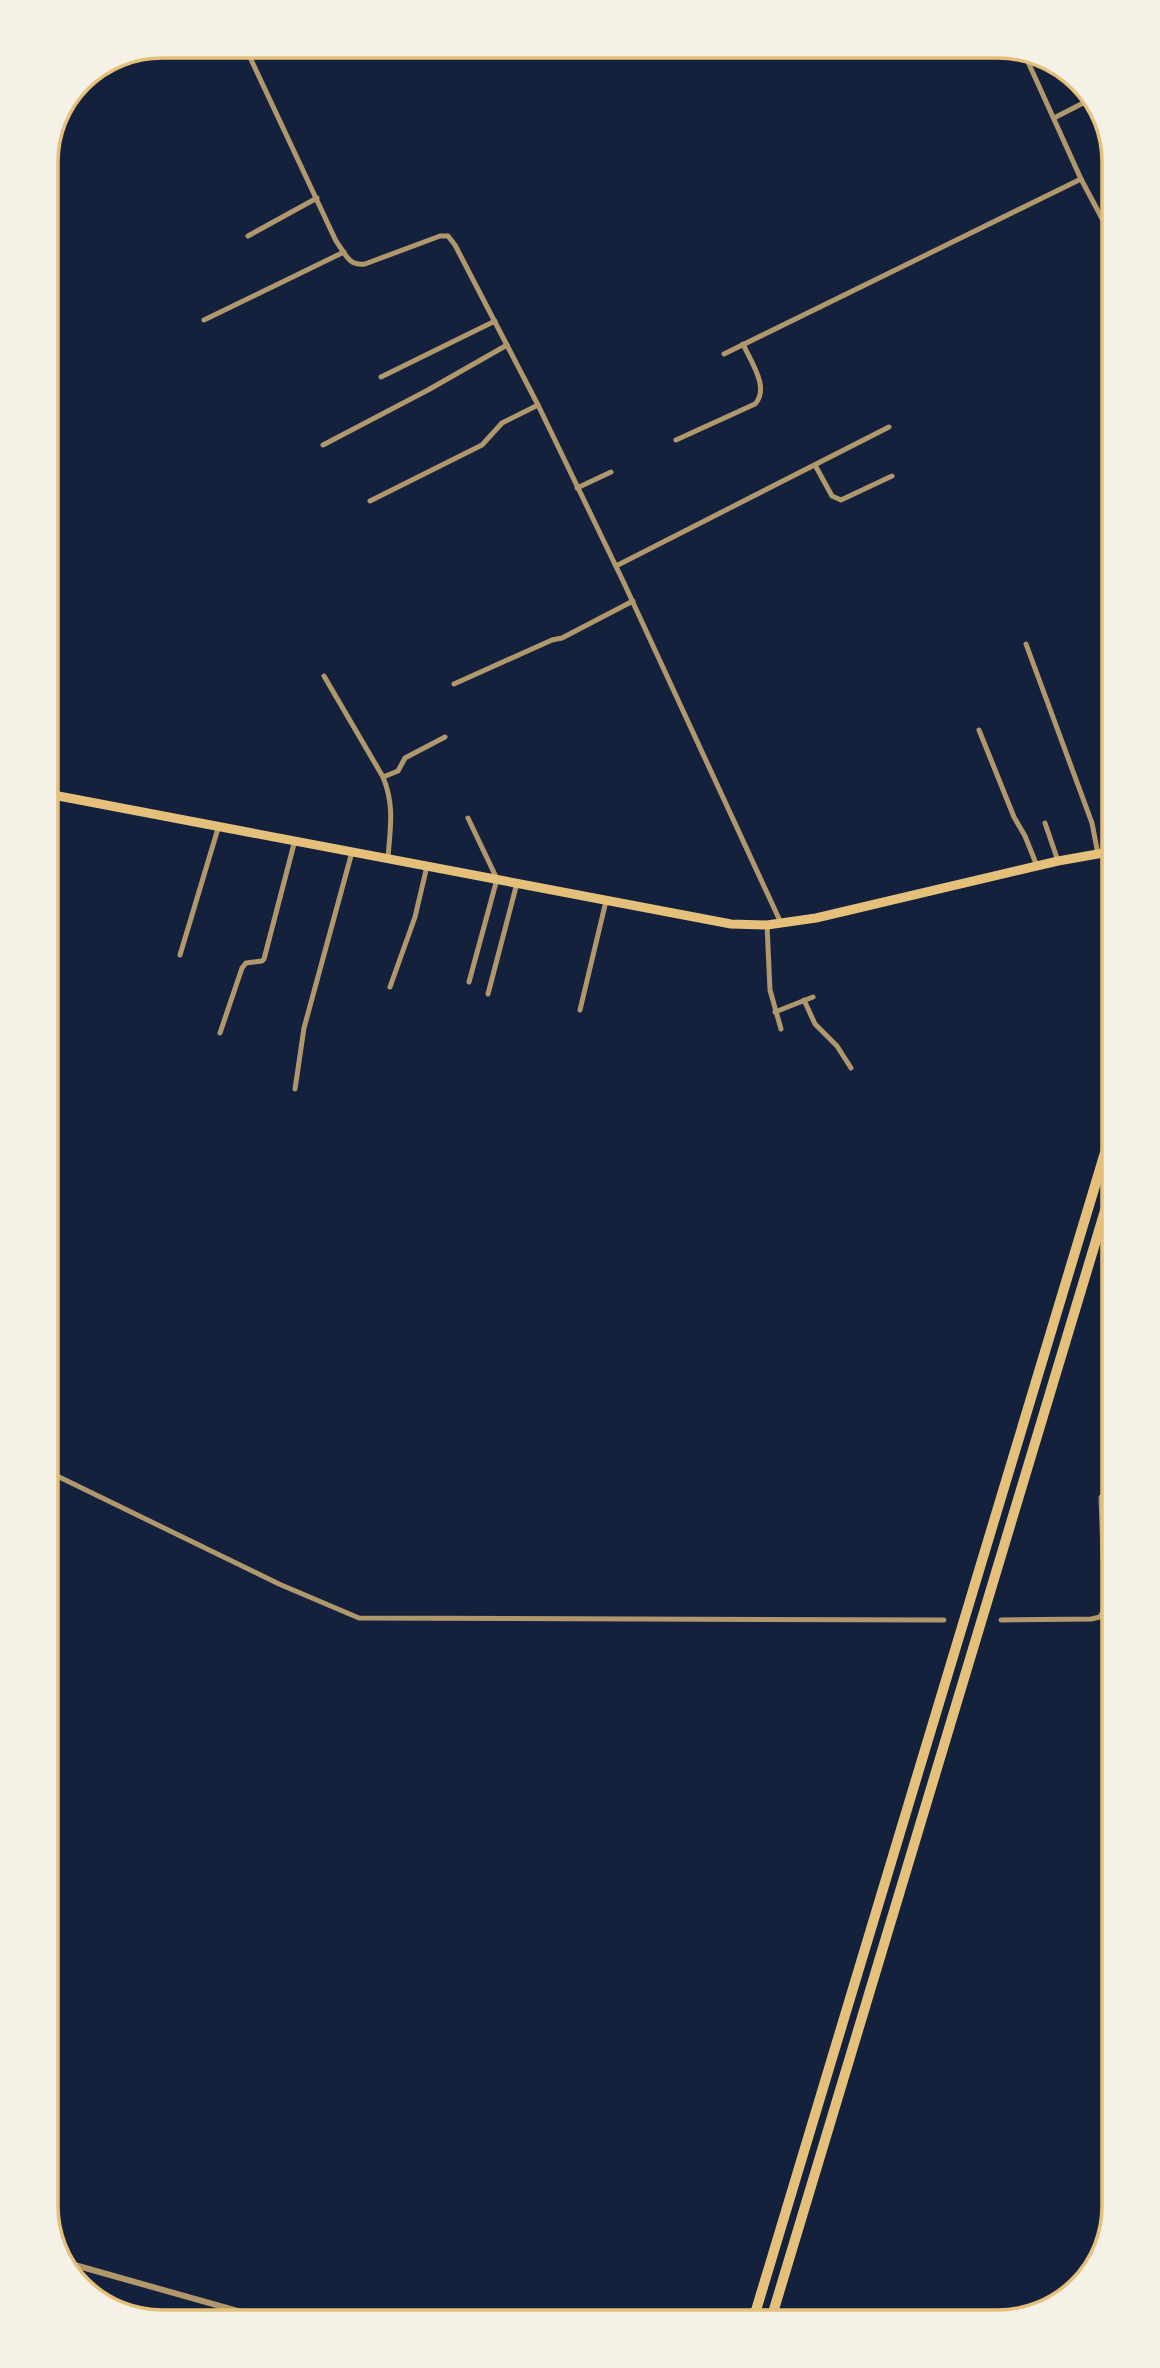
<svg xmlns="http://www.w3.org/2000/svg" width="1160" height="2368" viewBox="0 0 1160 2368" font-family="'PT Sans Narrow',sans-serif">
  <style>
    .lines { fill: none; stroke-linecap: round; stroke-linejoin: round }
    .minor { stroke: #b1986c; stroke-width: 5 }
    .tertiary { stroke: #b1986c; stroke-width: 6 }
    .trunk { stroke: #e5c07b; stroke-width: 9 }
    .motorway { stroke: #e5c07b; stroke-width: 10 }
    .rim { fill: none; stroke: #e5c07b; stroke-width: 3.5 }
  </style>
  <rect width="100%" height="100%" fill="#14213d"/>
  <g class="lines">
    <g class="minor">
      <path d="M 248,53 L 336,241 C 345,253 348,266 365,264 L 440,236 L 448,236 L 455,245 L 538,405 L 624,583 L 781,923"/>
      <path d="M 1024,53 L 1081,179 L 1106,226"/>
      <path d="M 858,54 L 872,47"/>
      <path d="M 1054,118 L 1091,99"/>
      <path d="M 248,236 L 317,198"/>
      <path d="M 204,320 L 344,252"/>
      <path d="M 724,354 L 1081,179"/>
      <path d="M 381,377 L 495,321"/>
      <path d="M 676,440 L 755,404 C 770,388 751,362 743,344"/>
      <path d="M 323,445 L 428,390 L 507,345"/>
      <path d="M 815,465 L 832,496 L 841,500 L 892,476"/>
      <path d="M 577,488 L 611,472"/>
      <path d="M 370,501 L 482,445 L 502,423 L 538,405"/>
      <path d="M 616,566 L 889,427"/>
      <path d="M 1026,644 L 1092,823 L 1098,854"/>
      <path d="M 324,676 L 383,777 C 395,806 390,829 388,858"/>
      <path d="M 454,684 L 552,640 L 562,638 L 633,601"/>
      <path d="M 1104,702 L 1108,713"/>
      <path d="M 979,730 L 1014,817 L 1025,836 L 1037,866"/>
      <path d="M 383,777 L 398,771 L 405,758 L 445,737"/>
      <path d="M 468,818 L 497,879 L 469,982"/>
      <path d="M 1045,823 L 1058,861"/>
      <path d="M 767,925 L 770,990 L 781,1029"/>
      <path d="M 180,955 L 219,825"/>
      <path d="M 390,987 L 415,917 L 427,866"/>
      <path d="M 488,994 L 517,883"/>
      <path d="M 804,1000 L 815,1024 L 837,1046 L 851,1068"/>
      <path d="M 580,1010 L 606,901"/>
      <path d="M 775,1012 L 813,997"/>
      <path d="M 220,1033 L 242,968 L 246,963 L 262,961 L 264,959 L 295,840"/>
      <path d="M 295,1089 L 304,1028 L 352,852"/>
      <path d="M 51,1473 L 279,1584 L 359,1618 L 944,1620"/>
      <path d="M 1001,1620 L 1091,1619 L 1100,1617 L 1105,1608 L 1101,1497"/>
    </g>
    <path class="tertiary" d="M 64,2262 L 273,2321"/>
    <path class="trunk" d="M 48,794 L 731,924 L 767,925 L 816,918 L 1058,861 L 1109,852"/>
    <g class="motorway">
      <path d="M 772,2316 L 1110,1194"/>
      <path d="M 754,2317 L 1110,1136"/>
    </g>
  </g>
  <path d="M0 0H1160V2368H0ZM162 58H998A104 104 0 0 1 1102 162V2206A104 104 0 0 1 998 2310H162A104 104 0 0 1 58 2206V162A104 104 0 0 1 162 58Z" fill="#f6f1e7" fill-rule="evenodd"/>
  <path class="rim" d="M162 58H998A104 104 0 0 1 1102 162V2206A104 104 0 0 1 998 2310H162A104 104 0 0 1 58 2206V162A104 104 0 0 1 162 58Z"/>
</svg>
